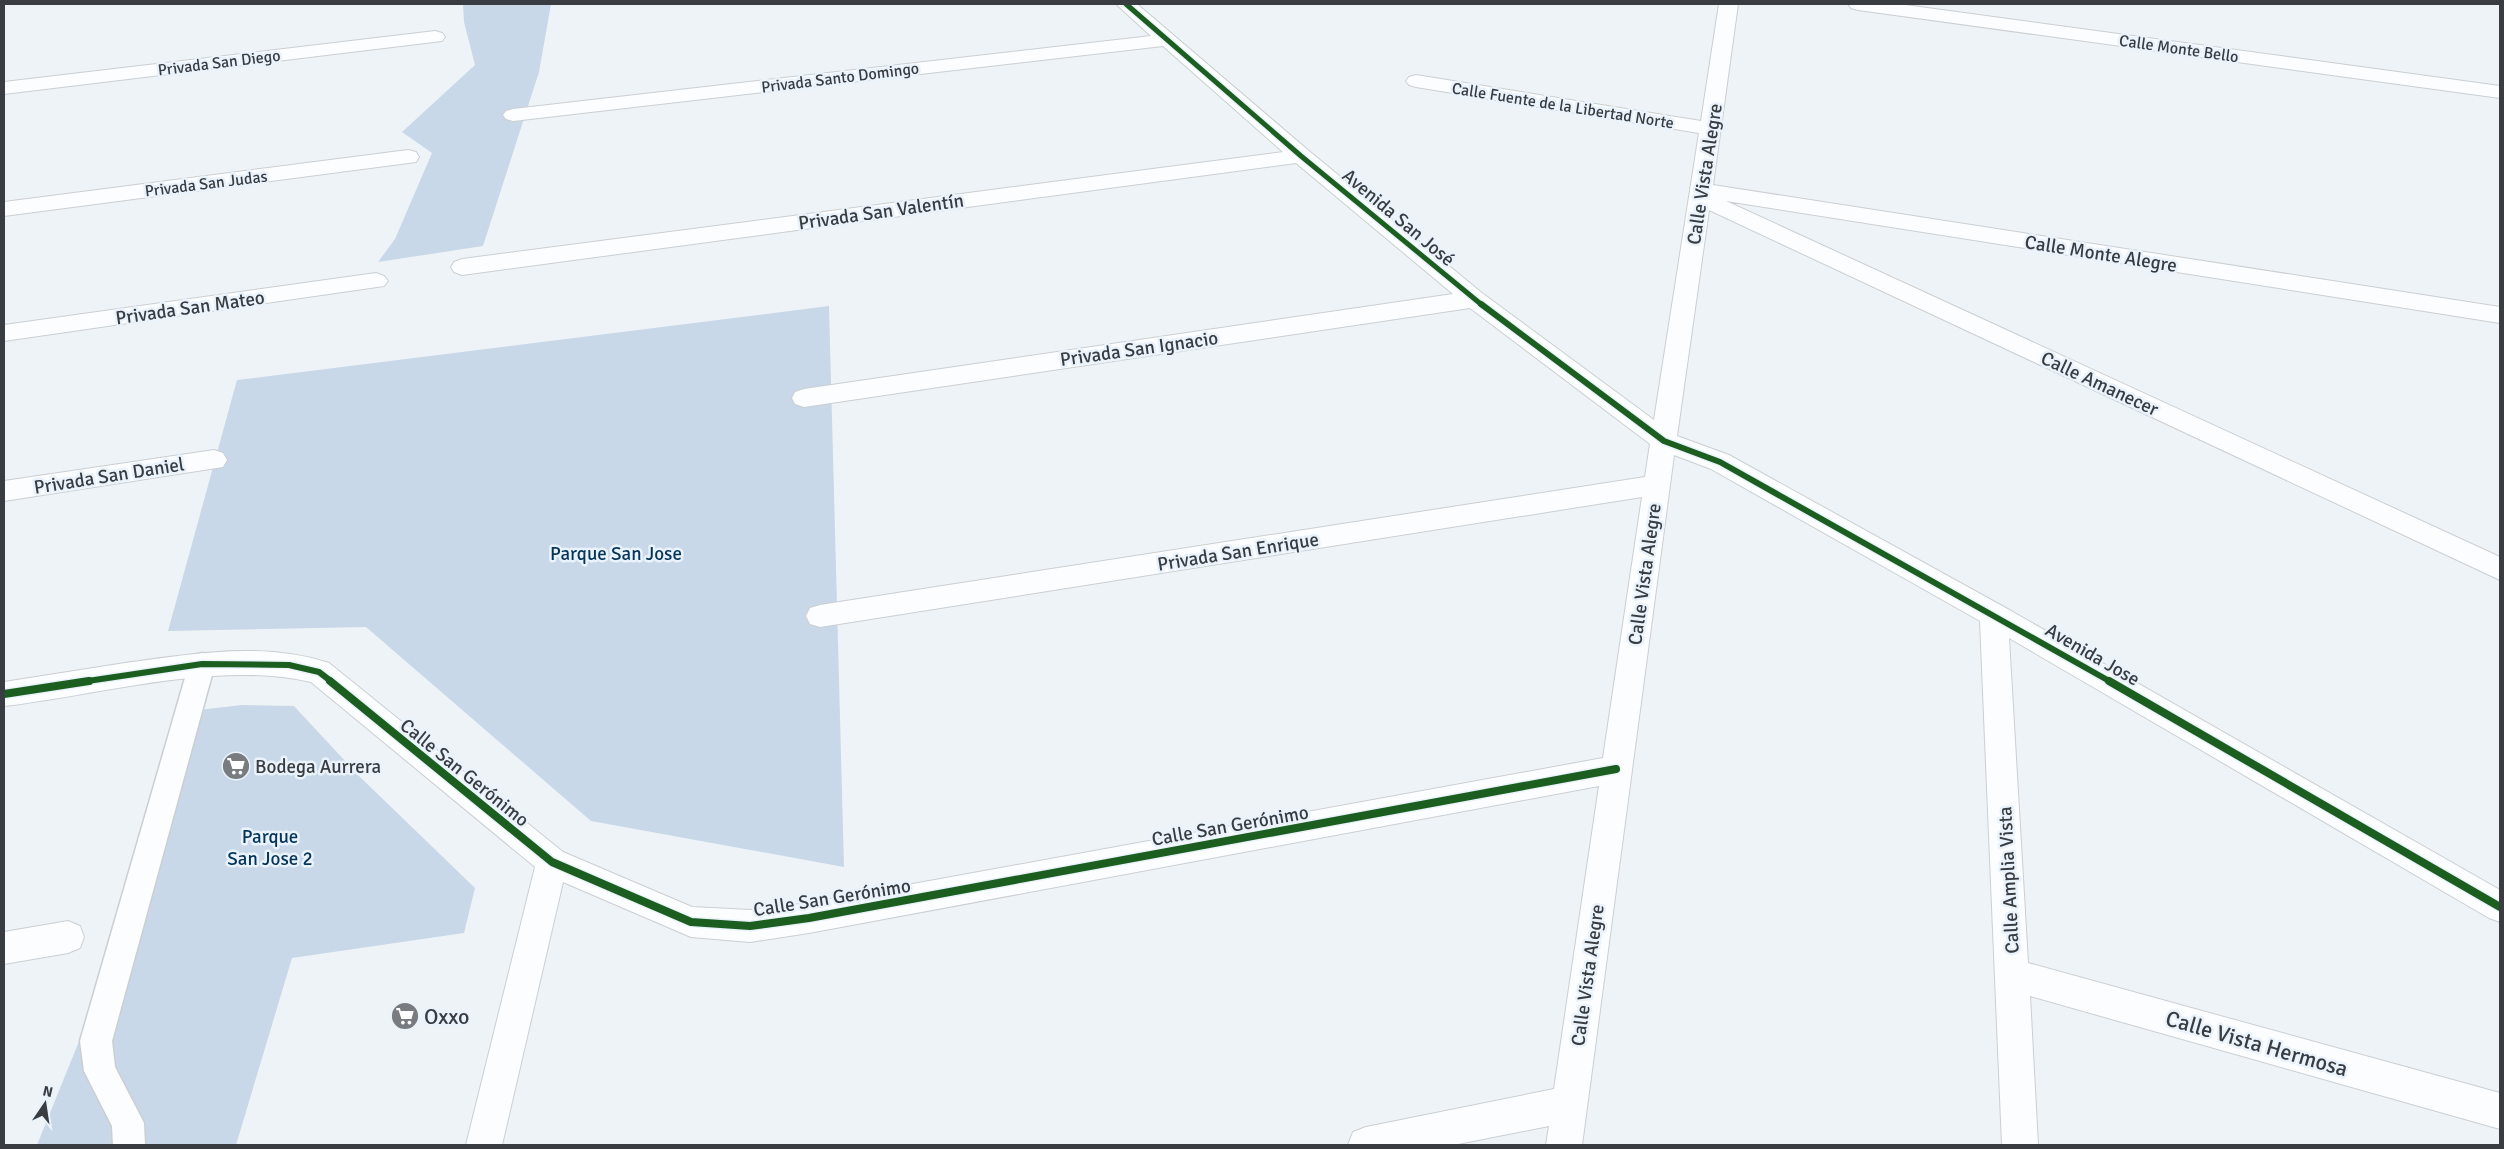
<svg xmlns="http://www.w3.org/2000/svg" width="2504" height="1149" viewBox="0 0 2504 1149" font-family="Signika,sans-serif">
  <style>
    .green { fill: #c8d8e8 }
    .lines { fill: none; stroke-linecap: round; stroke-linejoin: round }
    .service-casing { stroke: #cbcfd2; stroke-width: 3 }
    .minor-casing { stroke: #cbcfd2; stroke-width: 2 }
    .service { fill: #fcfdfe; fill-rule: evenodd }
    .minor { fill: #fcfdfe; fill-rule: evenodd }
    .cycleway-far2-casing { stroke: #eaf3fb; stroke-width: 8 }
    .cycleway-far1-casing { stroke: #eaf3fb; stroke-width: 9 }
    .cycleway-casing { stroke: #eaf3fb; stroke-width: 11 }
    .cycleway-far2 { stroke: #1b5e20; stroke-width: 5 }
    .cycleway-far1 { stroke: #1b5e20; stroke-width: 6 }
    .cycleway { stroke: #1b5e20; stroke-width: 8 }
    .labels { text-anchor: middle; stroke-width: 5; stroke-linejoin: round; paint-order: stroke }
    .far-street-label { font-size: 16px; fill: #393c40; stroke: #eaf3fb }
    .street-label { font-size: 19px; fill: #393c40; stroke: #eaf3fb }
    .park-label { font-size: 19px; fill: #05355a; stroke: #eaf3fb }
    .poi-label { font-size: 19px; fill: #393c40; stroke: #eaf3fb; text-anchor: start }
    .near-poi-label { font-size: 22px; fill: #393c40; stroke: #eaf3fb; text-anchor: start }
    .near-street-label { font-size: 22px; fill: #393c40; stroke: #eaf3fb }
  </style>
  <rect width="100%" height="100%" fill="#eef3f7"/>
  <g class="green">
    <path d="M 463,4 L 551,4 L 539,72 L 483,246 L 378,262 L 395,239 L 432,153 L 402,132 L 475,65 L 464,22 Z"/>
    <path d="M 829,306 L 844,867 L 591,821 L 366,627 L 168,631 L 237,380 Z"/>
    <path d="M 242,705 L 294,706 L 360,777 L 475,888 L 464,933 L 292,958 L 236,1145 L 37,1145 L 116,950 L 198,710 Z"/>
  </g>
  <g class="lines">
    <defs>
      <path id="service" d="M 202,653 L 211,656 L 215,664 L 112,1041 L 115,1067 L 144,1123 L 145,1145 L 113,1145 L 112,1126 L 84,1071 L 80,1041 L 189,664 L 193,656 Z"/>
      <g id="minor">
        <path d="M 1116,4 L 1137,4 L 1309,151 L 1482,293 L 1654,420 L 1699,133 L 1416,87 L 1409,85 L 1406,81 L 1409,77 L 1416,75 L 1701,121 L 1719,4 L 1738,4 L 1713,185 L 2500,307 L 2500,323 L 1726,201 L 2500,557 L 2500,580 L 1709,210 L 1677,436 L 1729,455 L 2004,607 L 2500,890 L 2500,922 L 2489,918 L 2009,638 L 2028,963 L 2500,1093 L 2500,1129 L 2030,996 L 2038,1145 L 2002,1145 L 1980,621 L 1711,469 L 1674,455 L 1582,1145 L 1546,1145 L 1549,1126 L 1453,1145 L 1348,1145 L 1353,1132 L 1366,1127 L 1554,1089 L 1599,786 L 809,933 L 750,942 L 691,937 L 563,882 L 502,1145 L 466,1145 L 535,867 L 311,682 C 217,660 99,695 4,706 L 4,682 C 44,676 85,669 125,663 C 191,654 264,641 329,663 L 563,852 L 692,907 L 750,910 L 809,903 L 1603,758 L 1642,497 L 820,627 L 810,624 L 806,616 L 810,608 L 820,605 L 1645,477 L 1650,444 L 1470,308 L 804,407 L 795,404 L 792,398 L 795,392 L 804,389 L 1453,294 L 1296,163 L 462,275 L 454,272 L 451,267 L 454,262 L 462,259 L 1283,152 L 1163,46 L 513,121 L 506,119 L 503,115 L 506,111 L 513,109 L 1151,36 Z"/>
        <path d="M 1848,4 L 1898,4 L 2500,86 L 2500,98 L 1858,10 L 1851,8 Z"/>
        <path d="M 435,31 L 442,33 L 445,37 L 442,41 L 4,94 L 4,82 Z"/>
        <path d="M 408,150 L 416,152 L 419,157 L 416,162 L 4,216 L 4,202 Z"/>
        <path d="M 376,273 L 384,276 L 388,281 L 384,286 L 4,341 L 4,325 Z"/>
        <path d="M 214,450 L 223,453 L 227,460 L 223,467 L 4,501 L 4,481 Z"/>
        <path d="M 68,921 L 80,926 L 84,937 L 80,948 L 68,953 L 4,964 L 4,932 Z"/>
      </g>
    </defs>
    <use href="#service" class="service-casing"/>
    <use href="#minor" class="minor-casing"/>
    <use href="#service" class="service"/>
    <use href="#minor" class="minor"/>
    <defs>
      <path id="cycleway-far2" d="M 1126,4 L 1301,156 L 1482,305"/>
      <g id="cycleway-far1">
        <path d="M 1481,304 L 1664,441 L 1720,462 L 2111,682"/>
        <path d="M 81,682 L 202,664 L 289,665 L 319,672 L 332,682"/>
      </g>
      <g id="cycleway">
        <path d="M 330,681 L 552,862 L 691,922 L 750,926 L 809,918 L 1616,769"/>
        <path d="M 2109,681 L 2500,907"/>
        <path d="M 4,694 L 89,681"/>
      </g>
    </defs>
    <use href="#cycleway-far2" class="cycleway-far2-casing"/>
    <use href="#cycleway-far1" class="cycleway-far1-casing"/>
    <use href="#cycleway" class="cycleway-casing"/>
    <use href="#cycleway-far2" class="cycleway-far2"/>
    <use href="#cycleway-far1" class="cycleway-far1"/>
    <use href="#cycleway" class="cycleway"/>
  </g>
  <defs>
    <symbol id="supermarket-disc" viewBox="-11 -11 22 22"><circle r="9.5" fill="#787c80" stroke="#eaf3fb"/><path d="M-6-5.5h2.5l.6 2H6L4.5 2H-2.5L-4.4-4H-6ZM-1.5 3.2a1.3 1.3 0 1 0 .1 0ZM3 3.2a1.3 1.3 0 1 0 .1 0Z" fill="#fff"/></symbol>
  </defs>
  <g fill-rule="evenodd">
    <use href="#supermarket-disc" x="220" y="750" width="32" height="32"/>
    <use href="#supermarket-disc" x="389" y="1000" width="32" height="32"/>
  </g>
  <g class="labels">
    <g class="far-street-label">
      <text transform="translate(2179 48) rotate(8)" y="6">Calle Monte Bello</text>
      <text transform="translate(219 62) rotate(-7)" y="6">Privada San Diego</text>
      <text transform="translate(840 77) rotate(-7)" y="6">Privada Santo Domingo</text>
      <text transform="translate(1563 105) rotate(9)" y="6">Calle Fuente de la Libertad Norte</text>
      <text transform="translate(206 183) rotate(-7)" y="6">Privada San Judas</text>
    </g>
    <g class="street-label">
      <text transform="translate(1704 174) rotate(-81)" y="7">Calle Vista Alegre</text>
      <text transform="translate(881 211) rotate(-8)" y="7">Privada San Valentín</text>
      <text transform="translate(1399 217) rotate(40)" y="7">Avenida San José</text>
      <text transform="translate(2101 253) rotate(9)" y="7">Calle Monte Alegre</text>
      <text transform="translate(190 307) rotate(-8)" y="7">Privada San Mateo</text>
      <text transform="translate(1139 348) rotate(-8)" y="7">Privada San Ignacio</text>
      <text transform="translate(2100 383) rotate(25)" y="7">Calle Amanecer</text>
      <text transform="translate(109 475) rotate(-9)" y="7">Privada San Daniel</text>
      <text transform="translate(1238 551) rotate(-9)" y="7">Privada San Enrique</text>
      <text transform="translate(1644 574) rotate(-82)" y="7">Calle Vista Alegre</text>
      <text transform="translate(2093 654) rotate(30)" y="7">Avenida Jose</text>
      <text transform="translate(465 772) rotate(39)" y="7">Calle San Gerónimo</text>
      <text transform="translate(1230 825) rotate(-10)" y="7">Calle San Gerónimo</text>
      <text transform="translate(2008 880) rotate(-93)" y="7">Calle Amplia Vista</text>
      <text transform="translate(832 897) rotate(-9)" y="7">Calle San Gerónimo</text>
      <text transform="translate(1587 975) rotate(-82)" y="7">Calle Vista Alegre</text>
    </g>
    <g class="park-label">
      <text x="616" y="560">Parque San Jose</text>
      <text x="270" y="843">Parque<tspan x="270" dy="22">San Jose 2</tspan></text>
    </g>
    <g class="poi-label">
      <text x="255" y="773">Bodega Aurrera</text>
    </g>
    <g class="near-poi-label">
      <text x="424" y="1024">Oxxo</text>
    </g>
    <g class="near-street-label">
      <text transform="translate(2257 1043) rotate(16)" y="8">Calle Vista Hermosa</text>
    </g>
  </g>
  <rect width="2504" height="1149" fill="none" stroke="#393c40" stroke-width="10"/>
  <g transform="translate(45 1104) rotate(13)" stroke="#eaf3fb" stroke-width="4" paint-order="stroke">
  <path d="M0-4L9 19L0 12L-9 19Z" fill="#393c40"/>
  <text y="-8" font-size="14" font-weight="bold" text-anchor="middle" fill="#393c40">N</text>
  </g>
</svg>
